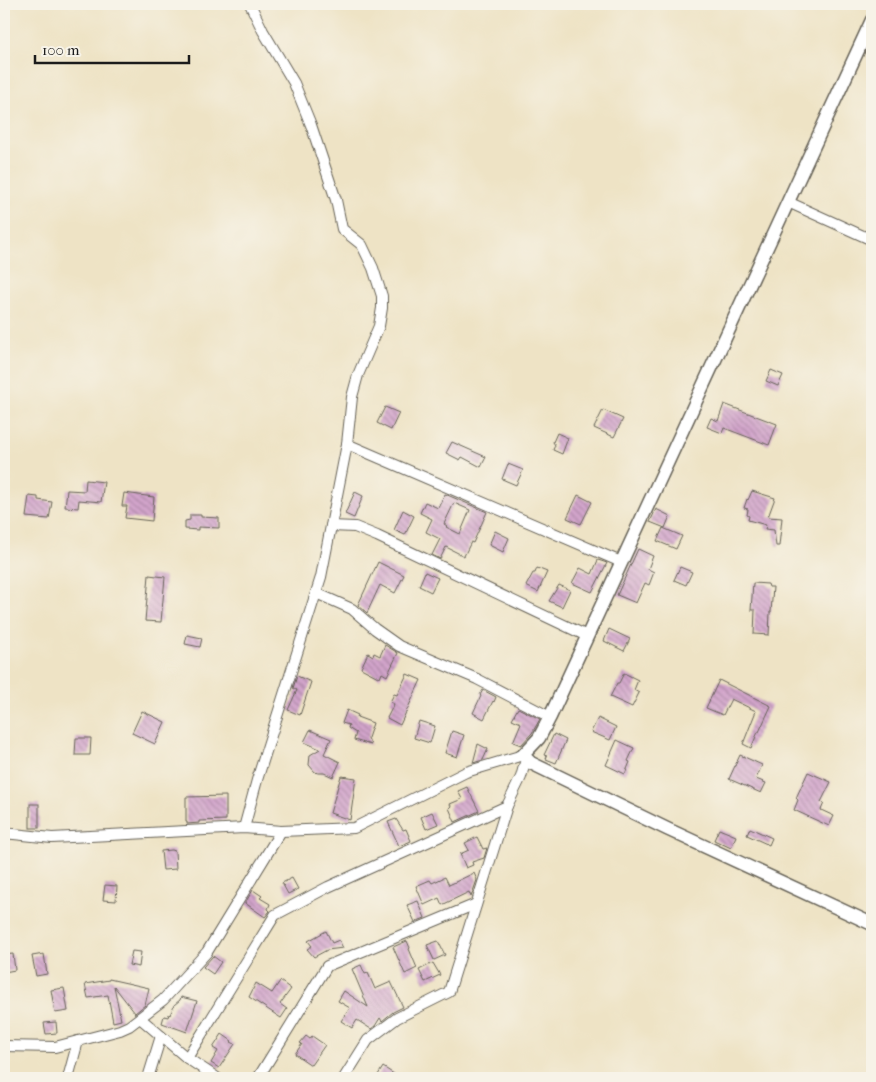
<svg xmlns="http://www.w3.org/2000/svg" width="876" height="1082" viewBox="0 0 876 1082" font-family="'IM FELL French Canon',serif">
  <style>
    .building { fill: url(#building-back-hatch); fill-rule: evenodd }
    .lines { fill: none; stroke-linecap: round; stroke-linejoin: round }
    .minor-casing { stroke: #666257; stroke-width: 12 }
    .tertiary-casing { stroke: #666257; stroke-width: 15 }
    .minor { stroke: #fff; stroke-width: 10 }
    .tertiary { stroke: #fff; stroke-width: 12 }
  </style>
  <defs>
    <pattern id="building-back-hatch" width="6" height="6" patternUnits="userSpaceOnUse" patternTransform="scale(1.25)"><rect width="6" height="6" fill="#d2a4cb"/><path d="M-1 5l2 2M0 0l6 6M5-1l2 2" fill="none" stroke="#aa85a4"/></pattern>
  </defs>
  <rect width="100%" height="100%" fill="#f7f3e8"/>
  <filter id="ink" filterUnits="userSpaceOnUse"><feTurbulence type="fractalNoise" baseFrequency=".02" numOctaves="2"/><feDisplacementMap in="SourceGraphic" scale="10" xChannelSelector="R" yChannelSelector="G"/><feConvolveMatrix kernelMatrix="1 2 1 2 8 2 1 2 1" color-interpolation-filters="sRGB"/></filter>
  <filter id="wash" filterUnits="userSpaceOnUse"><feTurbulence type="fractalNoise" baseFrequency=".0096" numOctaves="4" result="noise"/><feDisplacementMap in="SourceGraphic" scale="20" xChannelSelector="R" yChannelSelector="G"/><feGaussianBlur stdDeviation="1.12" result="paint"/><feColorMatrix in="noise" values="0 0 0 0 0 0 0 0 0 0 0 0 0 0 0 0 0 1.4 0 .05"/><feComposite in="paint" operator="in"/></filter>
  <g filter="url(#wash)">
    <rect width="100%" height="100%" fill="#eee3c5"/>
    <g id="blocks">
      <g class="building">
        <path d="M 771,370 L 783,375 L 778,386 L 766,381 Z"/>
        <path d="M 724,404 L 777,424 L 769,445 L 724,428 L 722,433 L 707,427 L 711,418 L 718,421 Z"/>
        <path d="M 385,407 L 399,413 L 391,430 L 377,423 Z"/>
        <path d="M 603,410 L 623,419 L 614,437 L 594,428 Z"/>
        <path d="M 557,433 L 568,438 L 562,454 L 553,450 L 555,445 L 553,442 Z"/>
        <path d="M 452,442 L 486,457 L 481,467 L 462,457 L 460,460 L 446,453 Z"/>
        <path d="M 508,464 L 523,470 L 516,485 L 502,479 Z"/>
        <path d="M 86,480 L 104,482 L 101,502 L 79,500 L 78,508 L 65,507 L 67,490 L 85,491 Z"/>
        <path d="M 752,491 L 775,498 L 768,517 L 782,518 L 779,546 L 776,546 L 774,530 L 765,529 L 766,525 L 748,520 L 749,516 L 747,515 L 748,509 L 744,508 L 747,499 L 748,500 Z"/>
        <path d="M 355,492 L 363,496 L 354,518 L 345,514 Z"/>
        <path d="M 124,493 L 154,497 L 152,521 L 125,518 L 127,506 L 122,506 Z"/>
        <path d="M 445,494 L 487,512 L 473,543 L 471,542 L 464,556 L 446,547 L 440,559 L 432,555 L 440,539 L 426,532 L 432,519 L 420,513 L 425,502 L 438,508 ZM 454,503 L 470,510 L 460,534 L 446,527 L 447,526 L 444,524 Z"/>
        <path d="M 578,495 L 592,502 L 581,524 L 567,518 Z"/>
        <path d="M 29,496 L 38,497 L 38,500 L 52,502 L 49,519 L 26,517 Z"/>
        <path d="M 656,509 L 670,516 L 665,528 L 650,522 Z"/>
        <path d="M 403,510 L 414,516 L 405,535 L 394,530 Z"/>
        <path d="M 190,515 L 201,515 L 201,517 L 219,518 L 219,528 L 198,527 L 198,530 L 185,529 L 185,521 L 190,520 Z"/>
        <path d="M 663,528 L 682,536 L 676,549 L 657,541 Z"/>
        <path d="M 495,531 L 509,538 L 503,552 L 489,545 Z"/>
        <path d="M 638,549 L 653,556 L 648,569 L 654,572 L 649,585 L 645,583 L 636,603 L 617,595 Z"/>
        <path d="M 598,560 L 607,563 L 592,592 L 572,583 L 580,568 L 592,574 Z"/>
        <path d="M 378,562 L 404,575 L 395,593 L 380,585 L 367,613 L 358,605 Z"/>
        <path d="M 680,567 L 692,572 L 686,585 L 674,580 Z"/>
        <path d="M 537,568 L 547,572 L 538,592 L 526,586 L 533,573 L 535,573 Z"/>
        <path d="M 425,572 L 438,578 L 431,592 L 419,586 Z"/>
        <path d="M 149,575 L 165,577 L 161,622 L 145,621 Z"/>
        <path d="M 753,583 L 768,584 L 769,587 L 773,587 L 771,612 L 770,612 L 769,635 L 754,634 L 755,610 L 751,610 Z"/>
        <path d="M 559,585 L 570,590 L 562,607 L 549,601 Z"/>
        <path d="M 609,629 L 630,639 L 624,651 L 604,641 Z"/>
        <path d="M 187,635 L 202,638 L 200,647 L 185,644 Z"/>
        <path d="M 385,645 L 398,653 L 387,676 L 382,673 L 380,678 L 361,668 L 368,653 L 373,656 L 374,653 L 380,656 Z"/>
        <path d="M 624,673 L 638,680 L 634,690 L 639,693 L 632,707 L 610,697 L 617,683 L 619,683 Z"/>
        <path d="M 407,674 L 421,680 L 400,725 L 387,718 L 394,704 L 390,702 L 394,694 L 397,695 Z"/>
        <path d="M 297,676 L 311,682 L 300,715 L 288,710 L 297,690 L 293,688 Z"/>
        <path d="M 719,680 L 771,706 L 759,732 L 758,732 L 751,748 L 743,744 L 756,711 L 731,699 L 723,715 L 706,708 Z"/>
        <path d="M 483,690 L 496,697 L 494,702 L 493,701 L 484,719 L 473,713 L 481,696 L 480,695 Z"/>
        <path d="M 518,708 L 540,719 L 532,733 L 521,745 L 513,742 L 521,723 L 512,719 Z"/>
        <path d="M 347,710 L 358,715 L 357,717 L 373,723 L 368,738 L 371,745 L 354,740 L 356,733 L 348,728 L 349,725 L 342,723 Z"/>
        <path d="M 142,711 L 165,722 L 155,744 L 132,733 Z"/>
        <path d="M 598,718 L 616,727 L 610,740 L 591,732 Z"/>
        <path d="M 419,721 L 435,726 L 430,743 L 414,738 Z"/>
        <path d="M 310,730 L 331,739 L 324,754 L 340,762 L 333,777 L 324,773 L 318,773 L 315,772 L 309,765 L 310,755 L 320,749 L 304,742 Z"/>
        <path d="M 452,731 L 464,735 L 457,757 L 445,753 Z"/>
        <path d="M 554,734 L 566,740 L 556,763 L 546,759 L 547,756 L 544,755 Z"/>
        <path d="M 76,738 L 91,738 L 90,755 L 75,755 Z"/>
        <path d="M 617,740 L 634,748 L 628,761 L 630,762 L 625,774 L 606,765 Z"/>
        <path d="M 478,744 L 488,749 L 483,760 L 473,763 Z"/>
        <path d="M 740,755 L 762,765 L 756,779 L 766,783 L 761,793 L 729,779 Z"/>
        <path d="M 808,772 L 831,782 L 821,802 L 824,803 L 821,810 L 834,816 L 829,826 L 794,810 L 798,800 L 796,798 Z"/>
        <path d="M 341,776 L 356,778 L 350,820 L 330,813 Z"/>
        <path d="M 467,787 L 479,811 L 455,822 L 449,808 L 451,806 L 450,804 L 462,799 L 458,791 Z"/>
        <path d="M 226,796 L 226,820 L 199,821 L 199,823 L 187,824 L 187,822 L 186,822 L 186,797 Z"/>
        <rect x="30" y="804" width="9" height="24"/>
        <path d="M 432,812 L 438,824 L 426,829 L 421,817 Z"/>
        <path d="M 396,819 L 403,830 L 406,829 L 411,841 L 399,846 L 388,822 Z"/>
        <path d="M 750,828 L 772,838 L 769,845 L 747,835 Z"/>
        <path d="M 719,829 L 736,836 L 731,848 L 714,840 Z"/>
        <path d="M 477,837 L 483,849 L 487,848 L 484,858 L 472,862 L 473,865 L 466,868 L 460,854 L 469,850 L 465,843 Z"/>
        <path d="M 172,850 L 175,851 L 176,869 L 163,870 L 161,851 Z"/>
        <path d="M 474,873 L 477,880 L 471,897 L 469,892 L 442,905 L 439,898 L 424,905 L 416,886 L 430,880 L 432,883 L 445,877 L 449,885 Z"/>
        <path d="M 292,878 L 298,889 L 288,894 L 282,883 Z"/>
        <path d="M 105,885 L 117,886 L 116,901 L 103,900 Z"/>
        <path d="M 253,890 L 262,896 L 260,898 L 270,904 L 268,909 L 270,911 L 265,917 L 245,903 Z"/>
        <path d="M 418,901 L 425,918 L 415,922 L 407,905 Z"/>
        <path d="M 326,931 L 332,943 L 339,940 L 343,948 L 327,950 L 314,957 L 307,949 L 312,946 L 308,941 Z"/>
        <path d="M 407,941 L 410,948 L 409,949 L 417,968 L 405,974 L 393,947 Z"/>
        <path d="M 438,941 L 445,955 L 434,960 L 427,945 Z"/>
        <path d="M 132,951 L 141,952 L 139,967 L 129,965 Z"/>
        <path d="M 13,954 L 15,970 L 4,972 L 4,955 Z"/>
        <path d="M 44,954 L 47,974 L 36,976 L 32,956 Z"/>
        <path d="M 213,956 L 221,962 L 213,974 L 203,967 Z"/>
        <path d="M 433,963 L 440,975 L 425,982 L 419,970 Z"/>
        <path d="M 361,965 L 365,974 L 368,973 L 375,989 L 391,982 L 403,1007 L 393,1012 L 382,1021 L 380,1018 L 375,1026 L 371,1029 L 357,1020 L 352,1028 L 341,1021 L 350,1008 L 338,1001 L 344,991 L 368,1007 L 352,969 Z"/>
        <path d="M 109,979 L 149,988 L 145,1005 L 135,1013 L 114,986 L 121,1020 L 113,1022 L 108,995 L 88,998 L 85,984 L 109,980 Z"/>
        <path d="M 280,981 L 291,989 L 280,1004 L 287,1009 L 281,1018 L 249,997 L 256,983 L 272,993 Z"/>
        <path d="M 64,988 L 68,1011 L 55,1013 L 51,990 Z"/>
        <path d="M 181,997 L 197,1001 L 187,1032 L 162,1023 L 164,1016 L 168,1017 L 169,1014 L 170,1015 L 174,1005 L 180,1000 Z"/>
        <path d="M 56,1022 L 57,1033 L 46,1034 L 44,1023 Z"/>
        <path d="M 222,1034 L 232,1041 L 231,1042 L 235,1044 L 219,1068 L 211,1063 L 218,1051 L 213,1048 Z"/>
        <path d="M 306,1036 L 310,1039 L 312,1036 L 325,1045 L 311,1065 L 295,1054 L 302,1044 L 300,1043 Z"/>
        <path d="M 383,1067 L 400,1078 L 376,1078 Z"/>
      </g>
    </g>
  </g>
  <g filter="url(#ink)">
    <use href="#blocks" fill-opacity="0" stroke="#666257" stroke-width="1"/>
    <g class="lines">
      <defs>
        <g id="minor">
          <path d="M 788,202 L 872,240"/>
          <path d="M 347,444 L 621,562"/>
          <path d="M 331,526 L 355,527 L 377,536 L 587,636"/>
          <path d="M 316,593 L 352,609 L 375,629 L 399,646 L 477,679 L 550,717"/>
          <path d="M 244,828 L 257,780 L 321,577 L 347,444 L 352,397 L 358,375 L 379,326 L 382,308 L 382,296 L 373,268 L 362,245 L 342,229 L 336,200 L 311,125 L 294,83 L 263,31 L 250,4"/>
          <path d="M 4,833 L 52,838 L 244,828 L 281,831 L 354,828 L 466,772 L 523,755"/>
          <path d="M 140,1018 L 187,1058 L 217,1078"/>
          <path d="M 4,1046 L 55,1047 L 120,1030 L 129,1026 L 163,1000 L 207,952 L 281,831"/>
          <path d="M 187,1058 L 275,915 L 328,887 L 507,806"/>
          <path d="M 68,1078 L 78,1041"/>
          <path d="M 148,1078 L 161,1036"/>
          <path d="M 258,1078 L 327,966 L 476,904"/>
          <path d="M 344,1078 L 368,1040 L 397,1018 L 449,992 L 507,806 L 521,777 L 526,759"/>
        </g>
        <path id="tertiary" d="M 872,20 L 550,717 L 539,738 L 523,755 L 531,763 L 667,829 L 872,924"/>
      </defs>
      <use href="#minor" class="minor-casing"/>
      <use href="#tertiary" class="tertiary-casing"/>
      <use href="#minor" class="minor"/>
      <use href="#tertiary" class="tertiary"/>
    </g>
  </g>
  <rect width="876" height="1082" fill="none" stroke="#f7f3e8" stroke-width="20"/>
  <path d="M35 55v8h154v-8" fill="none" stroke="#1c1c1c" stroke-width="2.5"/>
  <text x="42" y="55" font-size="15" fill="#1c1c1c" stroke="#f7f3e8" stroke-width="4" paint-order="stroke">100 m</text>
</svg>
